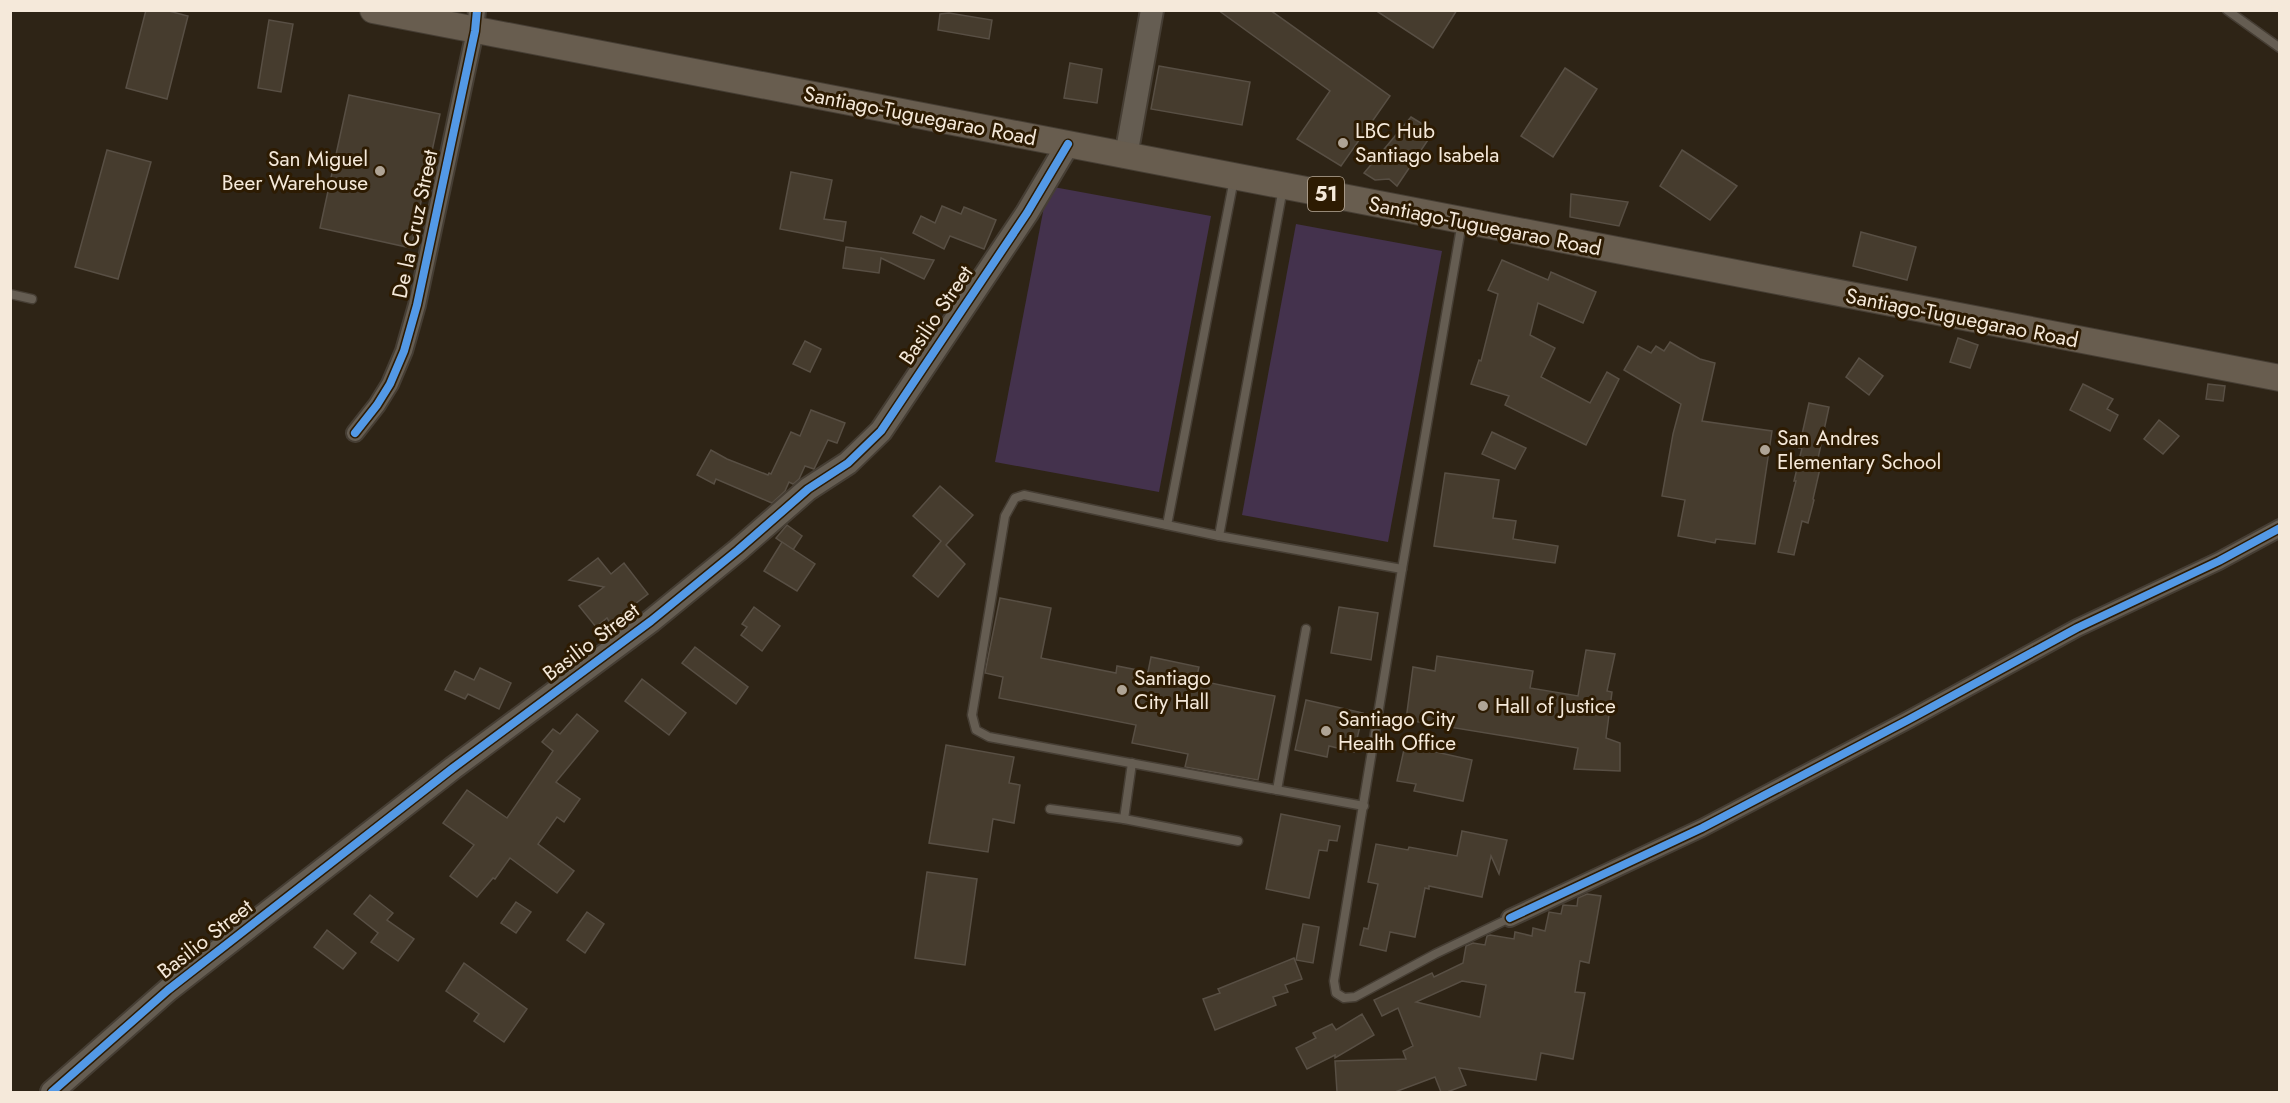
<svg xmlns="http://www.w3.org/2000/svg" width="2290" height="1103" viewBox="0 0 2290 1103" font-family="Jost,sans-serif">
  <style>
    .green { fill: #44324d }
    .building { fill: #463c2e; stroke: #584f44; stroke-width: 1.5; fill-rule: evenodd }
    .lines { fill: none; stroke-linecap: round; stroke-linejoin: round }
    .lane-casing { stroke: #463e34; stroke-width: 11 }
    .street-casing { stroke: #463e34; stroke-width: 20 }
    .secondary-casing { stroke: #463e34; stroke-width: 26 }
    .primary-casing { stroke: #463e34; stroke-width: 28 }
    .lane { stroke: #655d52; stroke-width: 8 }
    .street { stroke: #655d52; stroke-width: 16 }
    .secondary { stroke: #655d52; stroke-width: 22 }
    .primary { stroke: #685d4f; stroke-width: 26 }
    .cycleway-casing { stroke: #2d1b02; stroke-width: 11 }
    .cycleway { stroke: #5399e6; stroke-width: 8 }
    .poi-dot { fill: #afa495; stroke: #2d1b02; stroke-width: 2 }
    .labels { text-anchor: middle; stroke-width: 6; stroke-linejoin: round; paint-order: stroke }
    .shield { fill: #2d1b02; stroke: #b9ab99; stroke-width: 1.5 }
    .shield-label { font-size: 20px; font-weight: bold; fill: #f5e9da }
    .street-label { font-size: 21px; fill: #f5e9da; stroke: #2d1b02 }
    .poi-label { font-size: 21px; fill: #f5e9da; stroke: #2d1b02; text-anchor: start }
  </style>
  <rect width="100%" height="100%" fill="#2e2416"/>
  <g class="green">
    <path d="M 1048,186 L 1211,216 L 1159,492 L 995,462 Z"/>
    <path d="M 1296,224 L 1442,251 L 1388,542 L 1242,515 Z"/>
  </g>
  <g class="building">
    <path d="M 146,10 L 165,10 L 188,16 L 167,99 L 126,88 Z"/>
    <path d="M 1218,10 L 1270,10 L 1390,96 L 1341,166 L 1297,139 L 1330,91 Z"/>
    <path d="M 1375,10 L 1457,10 L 1433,48 Z"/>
    <path d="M 949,13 L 992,20 L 989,39 L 938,30 L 940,14 Z"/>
    <path d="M 269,20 L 293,24 L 281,92 L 258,88 Z"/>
    <path d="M 1070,63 L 1102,69 L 1097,103 L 1064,98 Z"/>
    <path d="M 1159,66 L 1250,82 L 1242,125 L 1151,109 Z"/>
    <path d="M 1565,68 L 1597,89 L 1553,157 L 1521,136 Z"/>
    <path d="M 349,95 L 440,114 L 411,248 L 320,228 Z"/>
    <path d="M 1411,117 L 1434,131 L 1397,186 L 1389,179 L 1375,180 L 1364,173 Z"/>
    <path d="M 107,150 L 151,162 L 118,279 L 75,267 Z"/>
    <path d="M 1682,150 L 1737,186 L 1710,220 L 1660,186 Z"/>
    <path d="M 791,172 L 832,180 L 824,219 L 846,222 L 843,241 L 780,229 Z"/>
    <path d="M 1571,194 L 1628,202 L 1619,226 L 1570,217 Z"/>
    <path d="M 942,206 L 961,214 L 964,207 L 996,220 L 984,249 L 950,236 L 944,249 L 913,233 L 921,216 L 935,223 Z"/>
    <path d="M 1861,232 L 1916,247 L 1907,280 L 1853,266 Z"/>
    <path d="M 846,247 L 882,252 L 934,260 L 924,279 L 881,258 L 879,273 L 843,268 Z"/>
    <path d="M 1502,260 L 1548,280 L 1551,272 L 1596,292 L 1583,323 L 1538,303 L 1530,335 L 1555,348 L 1541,377 L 1590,403 L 1607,372 L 1619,379 L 1586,445 L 1505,405 L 1509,396 L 1471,384 L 1479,360 L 1481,361 L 1498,294 L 1488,290 Z"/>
    <path d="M 1958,338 L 1978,345 L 1970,368 L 1950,362 Z"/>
    <path d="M 805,341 L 821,349 L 810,372 L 793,364 Z"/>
    <path d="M 1670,342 L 1700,359 L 1715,363 L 1702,421 L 1772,431 L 1755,544 L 1716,539 L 1715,543 L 1678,536 L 1685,500 L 1662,496 L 1673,434 L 1681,404 L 1624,370 L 1638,346 L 1651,353 L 1656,346 L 1664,351 Z"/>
    <path d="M 1859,358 L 1883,376 L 1869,395 L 1846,377 Z"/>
    <path d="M 2083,384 L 2113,399 L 2107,409 L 2118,415 L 2110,431 L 2070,410 Z"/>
    <path d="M 2208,384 L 2225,386 L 2223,401 L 2206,399 Z"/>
    <path d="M 1809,403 L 1829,407 L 1817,463 L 1821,464 L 1813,499 L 1814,500 L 1808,523 L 1802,521 L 1794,555 L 1778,552 L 1796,481 L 1794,481 L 1802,448 L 1799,448 Z"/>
    <path d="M 811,410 L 845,423 L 837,443 L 828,440 L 814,469 L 805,466 L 799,479 L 793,484 L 789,482 L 785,491 L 772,503 L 716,479 L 714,484 L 697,475 L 711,450 L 727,459 L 768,475 L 769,473 L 771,474 L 791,432 L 800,436 Z"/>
    <path d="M 2159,420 L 2179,436 L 2163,454 L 2144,439 Z"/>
    <path d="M 1492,432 L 1526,448 L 1515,469 L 1482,454 Z"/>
    <path d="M 1445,473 L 1499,480 L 1493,518 L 1516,521 L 1513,539 L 1558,546 L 1555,563 L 1434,546 Z"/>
    <path d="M 940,486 L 973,515 L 946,545 L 965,564 L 938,597 L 913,576 L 941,541 L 913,516 Z"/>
    <path d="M 787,525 L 802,536 L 793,550 L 776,538 Z"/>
    <path d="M 782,542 L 815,564 L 797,591 L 764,571 Z"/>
    <path d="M 598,558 L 611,574 L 624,563 L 648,594 L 610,623 L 607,618 L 596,627 L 579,606 L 604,587 L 569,580 Z"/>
    <path d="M 1000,598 L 1051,608 L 1041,658 L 1116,673 L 1117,666 L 1148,672 L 1151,657 L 1199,667 L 1196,680 L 1275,696 L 1258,780 L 1185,767 L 1188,754 L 1132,743 L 1136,725 L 999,698 L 1003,677 L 985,673 Z"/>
    <path d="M 754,607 L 780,626 L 762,651 L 741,635 L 747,627 L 742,624 Z"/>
    <path d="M 1339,607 L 1378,613 L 1371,660 L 1331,653 Z"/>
    <path d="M 695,647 L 748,687 L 736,704 L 682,663 Z"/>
    <path d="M 1586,650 L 1615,654 L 1607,691 L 1612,692 L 1606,738 L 1620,743 L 1620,771 L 1574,769 L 1578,748 L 1406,720 L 1413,667 L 1435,671 L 1437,656 L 1533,671 L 1530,688 L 1578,696 Z"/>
    <path d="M 480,668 L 511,683 L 499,709 L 468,694 L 465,699 L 445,690 L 455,671 L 474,680 Z"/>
    <path d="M 642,679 L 686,713 L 669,735 L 625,701 Z"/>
    <path d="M 1306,700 L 1363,713 L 1354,752 L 1329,746 L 1327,757 L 1295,750 Z"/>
    <path d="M 577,714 L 598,731 L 556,782 L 580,799 L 564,822 L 557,817 L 538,844 L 574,871 L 557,893 L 510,858 L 495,879 L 493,878 L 477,897 L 450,876 L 474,845 L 443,823 L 467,790 L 507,818 L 553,751 L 542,742 L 553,729 L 560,734 Z"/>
    <path d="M 946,745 L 1014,757 L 1009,783 L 1020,785 L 1014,823 L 993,819 L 988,852 L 929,843 Z"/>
    <path d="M 1405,745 L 1472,760 L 1463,801 L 1414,791 L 1416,784 L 1397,781 Z"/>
    <path d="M 1281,814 L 1340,826 L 1337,841 L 1329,840 L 1327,851 L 1319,850 L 1309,898 L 1266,889 Z"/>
    <path d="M 1462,831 L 1507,840 L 1499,874 L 1491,856 L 1482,897 L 1429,886 L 1429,889 L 1425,888 L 1415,937 L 1390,932 L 1386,951 L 1360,945 L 1364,928 L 1368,929 L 1378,884 L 1368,882 L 1376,844 L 1408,850 L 1409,847 L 1457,856 Z"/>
    <path d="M 927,872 L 977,879 L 965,965 L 915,958 Z"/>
    <path d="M 1587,894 L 1601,896 L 1589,963 L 1580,961 L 1575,992 L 1585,993 L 1573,1059 L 1541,1053 L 1536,1080 L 1459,1068 L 1466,1085 L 1447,1092 L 1441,1092 L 1435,1077 L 1395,1092 L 1337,1092 L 1335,1061 L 1406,1059 L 1403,1051 L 1413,1046 L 1398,1008 L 1382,1016 L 1374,1000 L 1432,973 L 1434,977 L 1463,963 L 1466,946 L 1473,943 L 1485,945 L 1487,936 L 1490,935 L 1514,939 L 1515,932 L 1532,936 L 1533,928 L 1545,931 L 1549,912 L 1561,914 L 1563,905 L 1577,906 L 1578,898 ZM 1462,981 L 1486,985 L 1480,1017 L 1416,1002 Z"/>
    <path d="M 370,895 L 393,913 L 387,920 L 414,939 L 398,961 L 371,942 L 378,933 L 354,914 Z"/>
    <path d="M 516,902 L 531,912 L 516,933 L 501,923 Z"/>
    <path d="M 587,912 L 604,924 L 585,953 L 567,940 Z"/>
    <path d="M 1303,924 L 1319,927 L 1313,963 L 1296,960 Z"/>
    <path d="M 327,930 L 356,953 L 343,969 L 314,947 Z"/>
    <path d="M 1294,958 L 1302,979 L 1285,985 L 1288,992 L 1273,997 L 1276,1005 L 1215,1030 L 1203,999 L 1220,993 L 1218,989 Z"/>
    <path d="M 464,963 L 527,1009 L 504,1042 L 474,1021 L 479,1014 L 446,991 Z"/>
    <path d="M 1362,1014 L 1374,1035 L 1335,1058 L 1335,1055 L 1307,1069 L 1296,1048 L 1316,1038 L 1313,1033 L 1332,1024 L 1336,1030 Z"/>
  </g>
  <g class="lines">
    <defs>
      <g id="lane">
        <path d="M 2227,10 L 2280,48"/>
        <path d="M 1462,222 L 1402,569 L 1334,981 L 1336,993 L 1344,998 L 1355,997 L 1435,954 L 1510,918"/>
        <path d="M 10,294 L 32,299"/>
        <path d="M 1167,525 L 1234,179"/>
        <path d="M 1219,536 L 1283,188"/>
        <path d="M 1132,763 L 1124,819 L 1238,841"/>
        <path d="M 1277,790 L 1306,629"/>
        <path d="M 1364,806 L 989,737 L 976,730 L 972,715 L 1005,516 L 1015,498 L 1024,495 L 1219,536 L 1402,569"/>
        <path d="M 1050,809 L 1124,819"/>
      </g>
      <g id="street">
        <path d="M 355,433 L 377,405 L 390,384 L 404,351 L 417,305 L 475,31 L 477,10"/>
        <path d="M 1510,918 L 1702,828 L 1908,720 L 2077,628 L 2219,561 L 2280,528"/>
      </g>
      <g id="secondary">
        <path d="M 1126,156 L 1152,10"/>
        <path d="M 52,1092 L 168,990 L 453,768 L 651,621 L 738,550 L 808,489 L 848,463 L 881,431 L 1027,213 L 1068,144"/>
      </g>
      <path id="primary" d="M 373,10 L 2280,378"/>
    </defs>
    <use href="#lane" class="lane-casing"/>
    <use href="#street" class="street-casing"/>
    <use href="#secondary" class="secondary-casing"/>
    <use href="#primary" class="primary-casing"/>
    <use href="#lane" class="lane"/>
    <use href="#street" class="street"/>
    <use href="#secondary" class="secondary"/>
    <use href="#primary" class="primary"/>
    <defs>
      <g id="cycleway">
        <path d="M 355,433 L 377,405 L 390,384 L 404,351 L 417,305 L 475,31 L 477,10"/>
        <path d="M 1510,918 L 1702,828 L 1908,720 L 2077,628 L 2219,561 L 2280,528"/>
        <path d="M 52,1092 L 168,990 L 453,768 L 651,621 L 738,550 L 808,489 L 848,463 L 881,431 L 1027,213 L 1068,144"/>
      </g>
    </defs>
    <use href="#cycleway" class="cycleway-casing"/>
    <use href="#cycleway" class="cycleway"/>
  </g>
  <g class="poi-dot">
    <circle cx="1343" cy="143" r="6"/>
    <circle cx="380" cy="171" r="6"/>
    <circle cx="1765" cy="450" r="6"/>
    <circle cx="1122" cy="690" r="6"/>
    <circle cx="1483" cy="706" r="6"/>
    <circle cx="1326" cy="731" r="6"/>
  </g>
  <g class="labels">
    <rect class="shield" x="1308" y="177" width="36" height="34" rx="4.5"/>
    <g class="shield-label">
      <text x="1326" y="201">51</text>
    </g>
    <g class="street-label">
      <text transform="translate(920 116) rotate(11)" y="7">Santiago-Tuguegarao Road</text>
      <text transform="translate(415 224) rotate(-78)" y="7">De la Cruz Street</text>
      <text transform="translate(1485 226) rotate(11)" y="7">Santiago-Tuguegarao Road</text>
      <text transform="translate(936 315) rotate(-56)" y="7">Basilio Street</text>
      <text transform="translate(1962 318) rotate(11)" y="7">Santiago-Tuguegarao Road</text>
      <text transform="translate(591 642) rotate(-37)" y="7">Basilio Street</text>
      <text transform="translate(205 939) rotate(-38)" y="7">Basilio Street</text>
    </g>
    <g class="poi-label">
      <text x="1355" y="138">LBC Hub<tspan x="1355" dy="24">Santiago Isabela</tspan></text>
      <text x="368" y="166" text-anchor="end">San Miguel<tspan x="368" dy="24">Beer Warehouse</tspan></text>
      <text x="1777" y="445">San Andres<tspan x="1777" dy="24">Elementary School</tspan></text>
      <text x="1134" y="685">Santiago<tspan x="1134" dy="24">City Hall</tspan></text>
      <text x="1495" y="713">Hall of Justice</text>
      <text x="1338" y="726">Santiago City<tspan x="1338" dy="24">Health Office</tspan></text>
    </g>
  </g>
  <rect width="2290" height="1103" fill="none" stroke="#f5e9da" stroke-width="24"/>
</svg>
